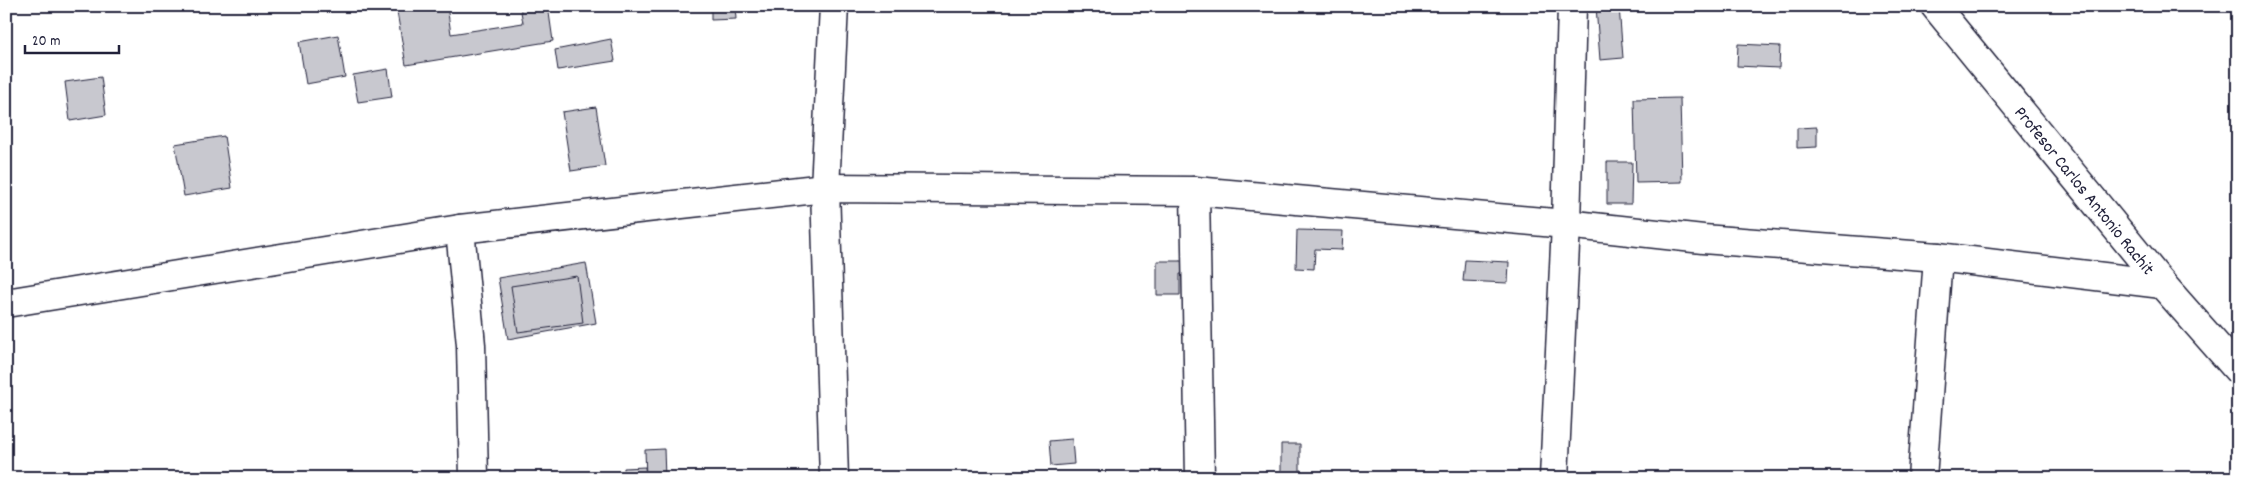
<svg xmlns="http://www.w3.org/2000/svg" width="2244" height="484" viewBox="0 0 2244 484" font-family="Dekko,sans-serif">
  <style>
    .building { fill: #c8c8cf; stroke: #22223b }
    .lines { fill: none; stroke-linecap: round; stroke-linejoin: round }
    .street-casing { stroke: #22223b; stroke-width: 31 }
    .secondary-casing { stroke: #22223b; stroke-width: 31 }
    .street { stroke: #fff; stroke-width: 28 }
    .secondary { stroke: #fff; stroke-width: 28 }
    .labels { text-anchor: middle; stroke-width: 5; stroke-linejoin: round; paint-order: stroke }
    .street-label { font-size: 18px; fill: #22223b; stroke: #fff }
  </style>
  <rect width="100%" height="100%" fill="#fff"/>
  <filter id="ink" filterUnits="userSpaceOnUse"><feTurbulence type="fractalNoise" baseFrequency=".02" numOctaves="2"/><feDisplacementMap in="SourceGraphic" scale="10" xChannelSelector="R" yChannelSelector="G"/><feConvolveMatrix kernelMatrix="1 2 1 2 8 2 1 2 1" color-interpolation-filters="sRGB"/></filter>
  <g filter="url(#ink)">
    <g class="building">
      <path d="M 396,6 L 447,6 L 451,34 L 523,23 L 520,6 L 548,6 L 553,41 L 406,65 Z"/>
      <path d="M 711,6 L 735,6 L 736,19 L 711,20 Z"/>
      <path d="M 1596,6 L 1619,6 L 1623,58 L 1600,60 Z"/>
      <path d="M 338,35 L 345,77 L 306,84 L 299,42 Z"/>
      <path d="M 611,39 L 615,61 L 558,70 L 555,50 Z"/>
      <path d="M 1738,44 L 1780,46 L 1779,68 L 1737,66 Z"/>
      <path d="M 388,69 L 392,97 L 358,102 L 353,75 Z"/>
      <path d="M 101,77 L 106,115 L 70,121 L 65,82 Z"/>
      <path d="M 1680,98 L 1682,182 L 1636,183 L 1634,99 Z"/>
      <path d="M 596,107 L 605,166 L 571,171 L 562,112 Z"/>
      <path d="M 1817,127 L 1817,147 L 1797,148 L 1797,128 Z"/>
      <path d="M 224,136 L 232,188 L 184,196 L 175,144 Z"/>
      <path d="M 1607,162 L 1632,162 L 1631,204 L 1607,204 Z"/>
      <path d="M 6,222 L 11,252 L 6,253 Z"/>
      <path d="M 1297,230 L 1343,231 L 1342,250 L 1315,249 L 1314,269 L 1296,268 Z"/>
      <path d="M 1465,260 L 1509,262 L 1508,283 L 1463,281 Z"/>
      <path d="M 1157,261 L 1189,261 L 1189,274 L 1180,274 L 1180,295 L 1157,295 Z"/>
      <path d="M 586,263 L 596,323 L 508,339 L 498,278 Z"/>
      <path d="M 577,276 L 583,323 L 518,332 L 511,286 Z"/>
      <path d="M 1072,439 L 1074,464 L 1051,466 L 1049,441 Z"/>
      <path d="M 1281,444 L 1300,444 L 1300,475 L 1281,476 Z"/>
      <path d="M 664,449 L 665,478 L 646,478 L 645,450 Z"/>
      <path d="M 645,467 L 646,478 L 624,478 L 624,468 Z"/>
    </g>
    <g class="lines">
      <defs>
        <g id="street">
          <path d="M 1195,191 L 1200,478"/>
          <path d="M 460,229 L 471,345 L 474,478"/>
          <path d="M 6,303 L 460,229 L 825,188 L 1195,191 L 1566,224 L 1703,239 L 1938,257 L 2162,284"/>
          <path d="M 834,478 L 825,188 L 834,6"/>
          <path d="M 1554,478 L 1566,224 L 1572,6"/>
          <path d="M 1922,478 L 1938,257"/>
        </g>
        <path id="secondary" d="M 1935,6 L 2162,284 L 2238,370"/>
      </defs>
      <use href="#street" class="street-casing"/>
      <use href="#secondary" class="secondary-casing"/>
      <use href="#street" class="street"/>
      <use href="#secondary" class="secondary"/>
    </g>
  </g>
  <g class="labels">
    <g class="street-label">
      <text transform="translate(2085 190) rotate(51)" y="6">Profesor Carlos Antonio Rachit</text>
    </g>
  </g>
  <rect width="2244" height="484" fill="none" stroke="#fff" stroke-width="25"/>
  <rect x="12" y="12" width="2219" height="459" fill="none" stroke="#22223b" stroke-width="2" filter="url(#ink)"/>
  <path d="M25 45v8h94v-8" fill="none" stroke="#22223b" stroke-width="2.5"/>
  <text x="32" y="45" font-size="15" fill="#22223b" stroke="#ffffff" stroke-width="4" paint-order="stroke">20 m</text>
</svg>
